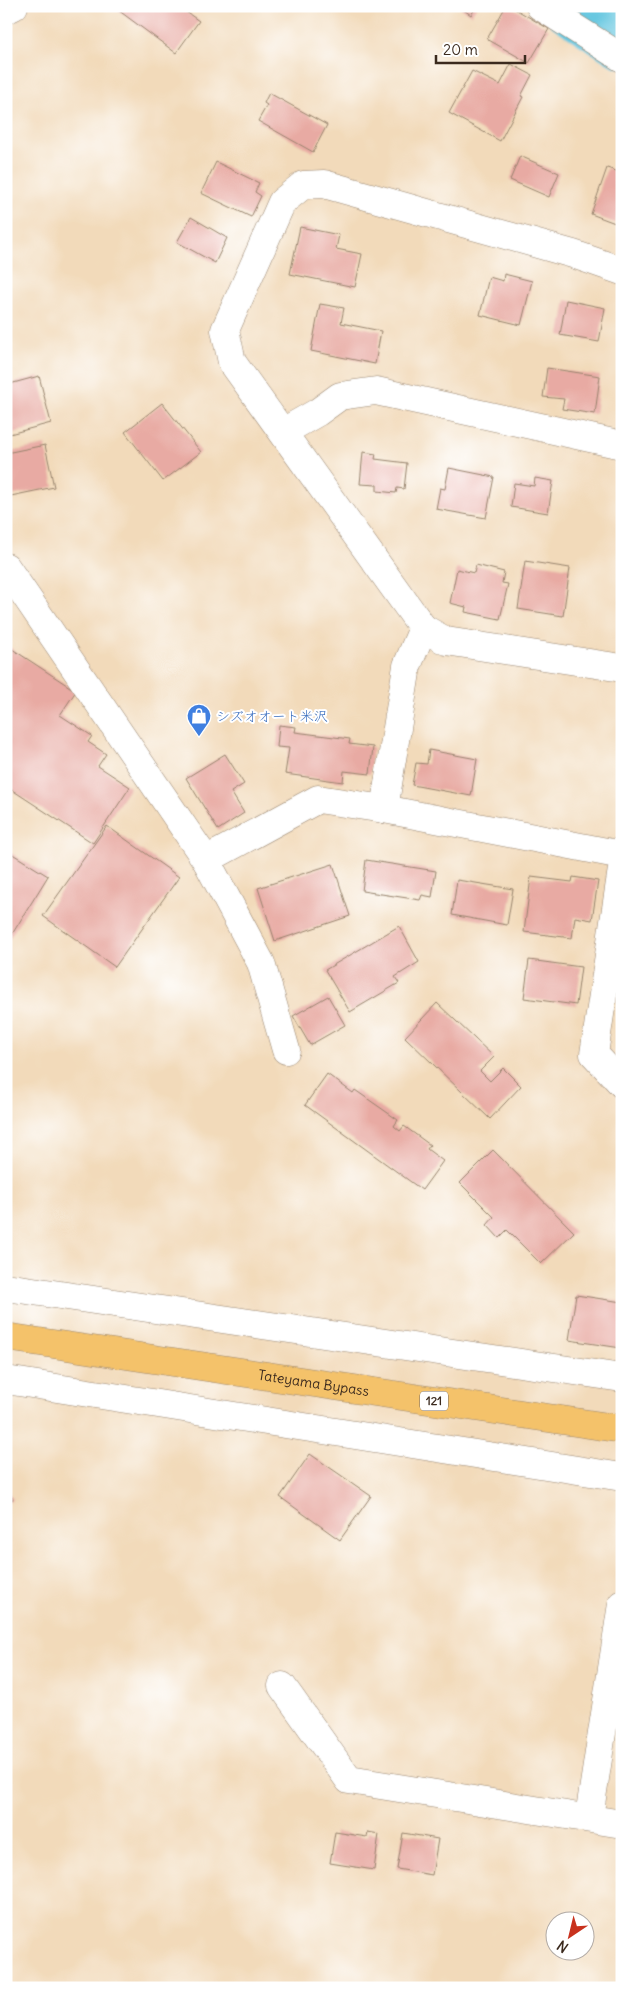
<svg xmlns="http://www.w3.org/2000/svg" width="628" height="1994" viewBox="0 0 628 1994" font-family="Delius,'Klee One',sans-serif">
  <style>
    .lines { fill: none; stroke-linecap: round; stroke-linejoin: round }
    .river { stroke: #61c5df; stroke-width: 54 }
    .building { fill: #e8aaa3 }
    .minor-casing { stroke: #96826c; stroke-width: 29 }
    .highway-casing { stroke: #96826c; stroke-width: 29 }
    .minor { stroke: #fff; stroke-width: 28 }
    .highway { stroke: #f4c26a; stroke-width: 28 }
    .labels { text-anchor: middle; stroke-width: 4; stroke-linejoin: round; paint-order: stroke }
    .shield { fill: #fff; stroke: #766a62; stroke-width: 1 }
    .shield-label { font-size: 12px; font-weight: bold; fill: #3b2a1e }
    .shop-label { font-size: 14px; fill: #366cbe; stroke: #fff; text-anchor: start }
    .street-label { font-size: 14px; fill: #3b2a1e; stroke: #fff }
  </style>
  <rect width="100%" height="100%" fill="#fff"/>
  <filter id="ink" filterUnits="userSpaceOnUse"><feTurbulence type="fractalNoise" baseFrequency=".02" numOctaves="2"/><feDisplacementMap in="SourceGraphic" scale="10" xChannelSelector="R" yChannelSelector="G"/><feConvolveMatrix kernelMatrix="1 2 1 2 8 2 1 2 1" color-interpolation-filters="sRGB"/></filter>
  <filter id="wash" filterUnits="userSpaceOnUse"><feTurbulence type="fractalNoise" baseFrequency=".0096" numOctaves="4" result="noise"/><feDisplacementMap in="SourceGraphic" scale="20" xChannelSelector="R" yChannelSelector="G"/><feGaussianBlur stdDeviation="1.12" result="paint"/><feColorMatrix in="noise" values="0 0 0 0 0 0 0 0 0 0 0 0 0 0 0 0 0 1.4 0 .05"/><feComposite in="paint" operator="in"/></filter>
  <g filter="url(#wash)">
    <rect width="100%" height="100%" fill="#f2daba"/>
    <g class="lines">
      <path class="river" d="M 569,6 L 622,41"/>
    </g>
    <g id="blocks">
      <g class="building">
        <path d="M 120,6 L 184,6 L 182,9 L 199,21 L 176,53 L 118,10 Z"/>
        <path d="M 458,6 L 477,6 L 471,15 Z"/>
        <path d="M 506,6 L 510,6 L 549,29 L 529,63 L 487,39 Z"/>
        <path d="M 511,64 L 532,75 L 521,96 L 523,97 L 500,141 L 449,113 L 472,71 L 500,85 Z"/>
        <path d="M 269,93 L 327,125 L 313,152 L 258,121 L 267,105 L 264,103 Z"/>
        <path d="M 520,156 L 559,173 L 549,197 L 510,180 Z"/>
        <path d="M 216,162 L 259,183 L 255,192 L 261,196 L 251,217 L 201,193 Z"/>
        <path d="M 607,168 L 622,173 L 622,203 L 615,223 L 591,214 Z"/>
        <path d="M 191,217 L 227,238 L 215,263 L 177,242 Z"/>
        <path d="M 300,227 L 339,235 L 336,249 L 362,254 L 355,287 L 290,274 Z"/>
        <path d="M 504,274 L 532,281 L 521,325 L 480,315 L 489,277 L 503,281 Z"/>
        <path d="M 566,300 L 605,308 L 599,342 L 560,335 Z"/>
        <path d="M 320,304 L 344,308 L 341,323 L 381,331 L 375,364 L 311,351 Z"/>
        <path d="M 547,368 L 600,376 L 595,414 L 562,409 L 564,399 L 543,397 Z"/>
        <path d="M 39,376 L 51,423 L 6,435 L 6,385 Z"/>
        <path d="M 162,403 L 201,452 L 163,481 L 125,432 Z"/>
        <path d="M 45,445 L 54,487 L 6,497 L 6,453 Z"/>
        <path d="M 363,452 L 376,454 L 375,459 L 407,463 L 404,489 L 397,488 L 396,493 L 377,491 L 377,485 L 360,484 Z"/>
        <path d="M 449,468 L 494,477 L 486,518 L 436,509 L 440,488 L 445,489 Z"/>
        <path d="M 535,478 L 553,481 L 548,513 L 511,507 L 514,483 L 534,486 Z"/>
        <path d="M 525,561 L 570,568 L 563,616 L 518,609 Z"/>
        <path d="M 476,565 L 504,572 L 502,583 L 508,584 L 500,619 L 465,612 L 466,607 L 450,603 L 457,569 L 474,573 Z"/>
        <path d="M 621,614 L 622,614 L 622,633 L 618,632 Z"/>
        <path d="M 6,645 L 76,691 L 60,715 L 92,736 L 88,742 L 106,754 L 98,766 L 130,787 L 93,843 L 6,786 Z"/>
        <path d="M 279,725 L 296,727 L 295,732 L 350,739 L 349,744 L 373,747 L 370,774 L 344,771 L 343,782 L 285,774 L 289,748 L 277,747 Z"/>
        <path d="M 429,750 L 477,759 L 471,796 L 412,785 L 416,763 L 427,764 Z"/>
        <path d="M 225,754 L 244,784 L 231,792 L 244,813 L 218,830 L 186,778 Z"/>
        <path d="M 107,826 L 179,877 L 115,967 L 43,916 Z"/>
        <path d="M 6,850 L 48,876 L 6,944 Z"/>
        <path d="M 366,860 L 436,871 L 432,897 L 422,895 L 420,900 L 362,891 Z"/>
        <path d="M 333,864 L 350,916 L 275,941 L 258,888 Z"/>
        <path d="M 531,877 L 572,882 L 573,877 L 598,881 L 592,920 L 575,917 L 572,938 L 524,932 Z"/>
        <path d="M 457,880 L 513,889 L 507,925 L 452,915 Z"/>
        <path d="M 399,926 L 419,962 L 395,977 L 399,983 L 350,1012 L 325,970 Z"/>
        <path d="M 529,960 L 581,967 L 576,1005 L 524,998 Z"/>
        <path d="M 328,996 L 345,1025 L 310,1045 L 293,1016 Z"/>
        <path d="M 437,1003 L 494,1057 L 480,1071 L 490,1081 L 503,1068 L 521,1086 L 490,1119 L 405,1037 Z"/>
        <path d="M 327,1074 L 353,1093 L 355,1090 L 398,1120 L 394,1126 L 400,1131 L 404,1126 L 430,1145 L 427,1149 L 443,1161 L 422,1190 L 305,1105 Z"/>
        <path d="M 493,1150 L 574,1232 L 541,1264 L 507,1230 L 499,1238 L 487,1225 L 494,1217 L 460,1183 Z"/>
        <path d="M 576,1295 L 622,1302 L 621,1348 L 569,1340 Z"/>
        <path d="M 310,1454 L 371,1496 L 340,1540 L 280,1497 Z"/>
        <path d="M 6,1489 L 13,1499 L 6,1504 Z"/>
        <path d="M 335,1832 L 367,1837 L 368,1832 L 379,1834 L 374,1870 L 330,1863 Z"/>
        <path d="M 403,1833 L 438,1839 L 432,1875 L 397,1869 Z"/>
      </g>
    </g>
  </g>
  <g filter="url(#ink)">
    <use href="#blocks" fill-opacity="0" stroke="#96826c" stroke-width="1"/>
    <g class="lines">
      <defs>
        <g id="minor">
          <path d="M 540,6 L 622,58"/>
          <path d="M 6,10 L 14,6"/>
          <path d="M 283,432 L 318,412 L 340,396 L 376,391 L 622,445"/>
          <path d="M 6,567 L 206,860 L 261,963 L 286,1050"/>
          <path d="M 423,628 L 446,641 L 622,668"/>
          <path d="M 384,809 L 407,666 L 423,628 L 232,362 L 225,330 L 282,202 L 303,185 L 324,184 L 573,254 L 622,271"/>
          <path d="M 206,860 L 318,799 L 384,809 L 622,855"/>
          <path d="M 622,869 L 594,1054 L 622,1084"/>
          <path d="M 6,1287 L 622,1378"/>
          <path d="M 6,1380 L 622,1477"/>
          <path d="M 282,1686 L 349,1780 L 622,1824"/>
          <path d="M 589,1817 L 622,1604"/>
        </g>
        <g id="highway">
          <path id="s1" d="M 6,1337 L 622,1429"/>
        </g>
      </defs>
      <use href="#minor" class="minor-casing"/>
      <use href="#highway" class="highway-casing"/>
      <use href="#minor" class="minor"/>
      <use href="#highway" class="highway"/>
    </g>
  </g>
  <defs>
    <symbol id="shop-pin" viewBox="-11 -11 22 30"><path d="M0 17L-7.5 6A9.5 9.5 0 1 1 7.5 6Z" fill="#3f7fe0" stroke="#fff"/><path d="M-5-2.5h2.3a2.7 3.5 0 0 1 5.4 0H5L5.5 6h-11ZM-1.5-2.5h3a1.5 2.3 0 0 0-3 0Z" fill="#fff"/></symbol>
  </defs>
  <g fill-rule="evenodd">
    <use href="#shop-pin" x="185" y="702" width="28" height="38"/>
  </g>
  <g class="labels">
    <rect class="shield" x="420" y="1391.5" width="28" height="19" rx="4"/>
    <g class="shield-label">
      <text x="434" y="1405">121</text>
    </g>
    <g class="shop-label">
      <text x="216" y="721">シズオオート米沢</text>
    </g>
    <g class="street-label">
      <text dy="5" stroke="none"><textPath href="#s1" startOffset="311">Tateyama Bypass</textPath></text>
    </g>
  </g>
  <rect width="628" height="1994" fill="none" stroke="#fff" stroke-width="25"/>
  <g transform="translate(570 1936) rotate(215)"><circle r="24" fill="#ffffff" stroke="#b1aaa5"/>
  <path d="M0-4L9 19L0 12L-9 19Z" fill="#c8321e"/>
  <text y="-8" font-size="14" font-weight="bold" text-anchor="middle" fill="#3b2a1e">N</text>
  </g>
  <path d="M436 55v8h89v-8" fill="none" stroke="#3b2a1e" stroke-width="2.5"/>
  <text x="443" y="55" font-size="15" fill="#3b2a1e" stroke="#ffffff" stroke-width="4" paint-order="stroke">20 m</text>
</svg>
